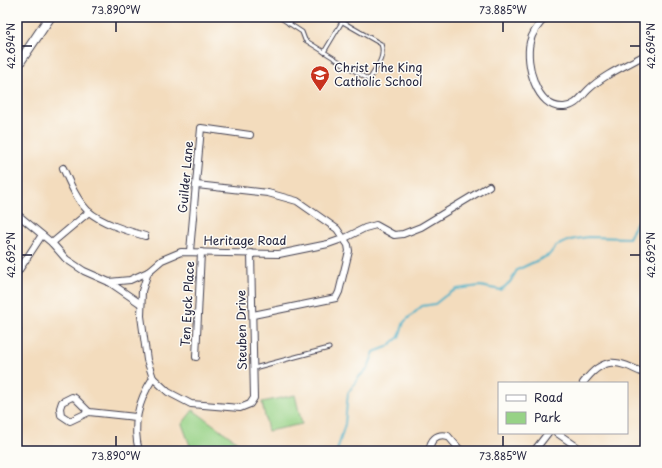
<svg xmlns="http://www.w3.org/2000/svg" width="662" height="468" viewBox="0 0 662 468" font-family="'Playpen Sans',sans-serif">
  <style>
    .green { fill: #97d286; stroke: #5c7a60 }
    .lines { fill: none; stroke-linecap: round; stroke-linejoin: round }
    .stream { stroke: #48afc7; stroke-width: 2 }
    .lane-casing { stroke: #413e4e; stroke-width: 5 }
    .street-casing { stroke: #413e4e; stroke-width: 8 }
    .secondary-casing { stroke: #413e4e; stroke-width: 11 }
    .lane { stroke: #fff; stroke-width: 3 }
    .street { stroke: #fff; stroke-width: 6 }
    .secondary { stroke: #fff; stroke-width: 9 }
    .ticks { fill: none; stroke: #22223b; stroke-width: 1.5 }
    .labels { text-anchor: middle; stroke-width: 3; stroke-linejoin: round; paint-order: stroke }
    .poi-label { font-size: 12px; fill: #22223b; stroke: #fdfcf7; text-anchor: start }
    .street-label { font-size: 12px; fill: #22223b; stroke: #fdfcf7 }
    .neatline { fill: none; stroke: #22223b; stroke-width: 1.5 }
    .ticks-label { font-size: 10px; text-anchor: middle; fill: #22223b }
  </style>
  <rect width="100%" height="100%" fill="#fdfcf7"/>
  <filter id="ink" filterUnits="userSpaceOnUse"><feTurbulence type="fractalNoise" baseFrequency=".025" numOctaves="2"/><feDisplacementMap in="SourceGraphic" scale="8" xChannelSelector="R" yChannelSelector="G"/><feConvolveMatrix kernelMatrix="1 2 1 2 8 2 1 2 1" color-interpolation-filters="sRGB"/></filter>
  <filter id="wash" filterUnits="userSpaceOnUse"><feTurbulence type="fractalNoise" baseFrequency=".012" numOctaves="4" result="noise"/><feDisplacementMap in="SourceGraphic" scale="16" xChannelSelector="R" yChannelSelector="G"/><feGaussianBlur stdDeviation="0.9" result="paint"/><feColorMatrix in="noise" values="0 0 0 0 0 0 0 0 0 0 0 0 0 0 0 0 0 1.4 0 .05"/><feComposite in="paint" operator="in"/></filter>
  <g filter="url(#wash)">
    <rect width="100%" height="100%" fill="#f3dcbd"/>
    <g class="green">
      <path d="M 295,395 L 302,424 L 268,431 L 262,402 Z"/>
      <path d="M 193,410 L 250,451 L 192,451 L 182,424 Z"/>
    </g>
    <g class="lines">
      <path class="stream" d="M 337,451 L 345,424 L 348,393 L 359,377 L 368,368 L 374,352 L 387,347 L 399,337 L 404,322 L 422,306 L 435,304 L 445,296 L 457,289 L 480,286 L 501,290 L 510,282 L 517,270 L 549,255 L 556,246 L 570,240 L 588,237 L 629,238 L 638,220 L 645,215"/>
    </g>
  </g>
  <g filter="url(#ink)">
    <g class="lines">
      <defs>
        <g id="lane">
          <path d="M 279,17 L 302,32 L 305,40 L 369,80 C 375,69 386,57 381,44 L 334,17"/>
          <path d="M 289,24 L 294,17"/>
          <path d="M 324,52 L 345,17"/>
          <path d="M 17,331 L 19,330"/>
          <path d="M 254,368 L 329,348"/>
        </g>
        <g id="street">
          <path d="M 546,17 C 539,24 532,32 530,42 C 525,63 536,109 564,107 C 576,106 580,98 588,90 C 603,75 627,65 645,55"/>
          <path d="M 63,168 C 70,183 76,199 88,211 C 101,223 128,231 145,236"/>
          <path d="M 197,185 L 268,193 L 297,201 L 337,229 L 348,245 L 349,251 L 339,292 L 336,298 L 253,315"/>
          <path d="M 17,214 L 52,243 L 66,259 L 84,271 L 109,282 L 141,304"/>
          <path d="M 52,243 L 89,212"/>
          <path d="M 190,251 L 201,128 L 250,135"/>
          <path d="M 148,272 L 142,291 L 141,316 L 147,360 L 153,378 L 168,392 L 191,404 L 240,408 L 250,404 L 254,398 L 251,253"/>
          <path d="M 17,273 L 42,235"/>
          <path d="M 109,282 L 130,280 L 148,272 L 162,260 L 181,252 L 279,254 L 328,244 L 345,238 L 365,228 L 376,225 L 394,235 L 403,234 L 421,227 L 489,186"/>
          <path d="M 196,357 L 201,252"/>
          <path d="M 583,383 C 604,355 617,360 645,374"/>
          <path d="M 72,397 L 75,398 L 89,412 L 70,421 L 61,415 L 60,408 L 62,402 Z"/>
          <path d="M 89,412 L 136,417"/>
          <path d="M 557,433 L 583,451"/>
          <path d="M 139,451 C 132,425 138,401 153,378"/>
          <path d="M 430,451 C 429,440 437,433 448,436 L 461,451"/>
          <path d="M 534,451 L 548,433"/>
        </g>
        <path id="secondary" d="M 17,66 L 50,17"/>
      </defs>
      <use href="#lane" class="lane-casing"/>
      <use href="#street" class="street-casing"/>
      <use href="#secondary" class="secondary-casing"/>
      <use href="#lane" class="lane"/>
      <use href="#street" class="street"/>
      <use href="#secondary" class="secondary"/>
    </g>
  </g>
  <path class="ticks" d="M 116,22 L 116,32M 503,22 L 503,32M 22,46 L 32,46M 630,46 L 640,46M 22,255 L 32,255M 630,255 L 640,255M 116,436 L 116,446M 503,436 L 503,446"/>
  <defs>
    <symbol id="school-pin" viewBox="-11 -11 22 30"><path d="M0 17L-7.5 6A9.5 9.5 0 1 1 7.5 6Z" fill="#c8321e" stroke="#fdfcf7"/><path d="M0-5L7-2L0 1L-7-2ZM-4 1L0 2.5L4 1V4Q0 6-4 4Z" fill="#fff"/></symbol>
  </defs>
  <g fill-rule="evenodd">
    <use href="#school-pin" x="309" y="64" width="22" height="30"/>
  </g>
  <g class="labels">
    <g class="poi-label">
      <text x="334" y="72">Christ The King<tspan x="334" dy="14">Catholic School</tspan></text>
    </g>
    <g class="street-label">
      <text transform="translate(186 177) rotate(-85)" y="4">Guilder Lane</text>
      <text x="245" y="245">Heritage Road</text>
      <text transform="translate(188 304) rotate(-87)" y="4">Ten Eyck Place</text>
      <text transform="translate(242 330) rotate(-91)" y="4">Steuben Drive</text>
    </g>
  </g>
  <rect width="662" height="468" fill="none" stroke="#fdfcf7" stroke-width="44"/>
  <rect x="498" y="382" width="130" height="52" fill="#fdfcf7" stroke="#a5a5ac"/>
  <rect x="506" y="395" width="20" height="6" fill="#ffffff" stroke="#a5a5ac"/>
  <text x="534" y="402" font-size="12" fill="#22223b">Road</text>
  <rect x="506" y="412" width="20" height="12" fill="#97d286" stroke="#a5a5ac"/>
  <text x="534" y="422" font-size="12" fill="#22223b">Park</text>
  <rect x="22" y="22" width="618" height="424" class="neatline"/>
  <g class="ticks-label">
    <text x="116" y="14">73.890°W</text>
    <text x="503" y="14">73.885°W</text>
    <text transform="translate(11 46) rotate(-90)" y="4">42.694°N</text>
    <text transform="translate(651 46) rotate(-90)" y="4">42.694°N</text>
    <text transform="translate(11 255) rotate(-90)" y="4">42.692°N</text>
    <text transform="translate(651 255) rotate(-90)" y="4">42.692°N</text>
    <text x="116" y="460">73.890°W</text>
    <text x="503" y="460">73.885°W</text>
  </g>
</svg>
